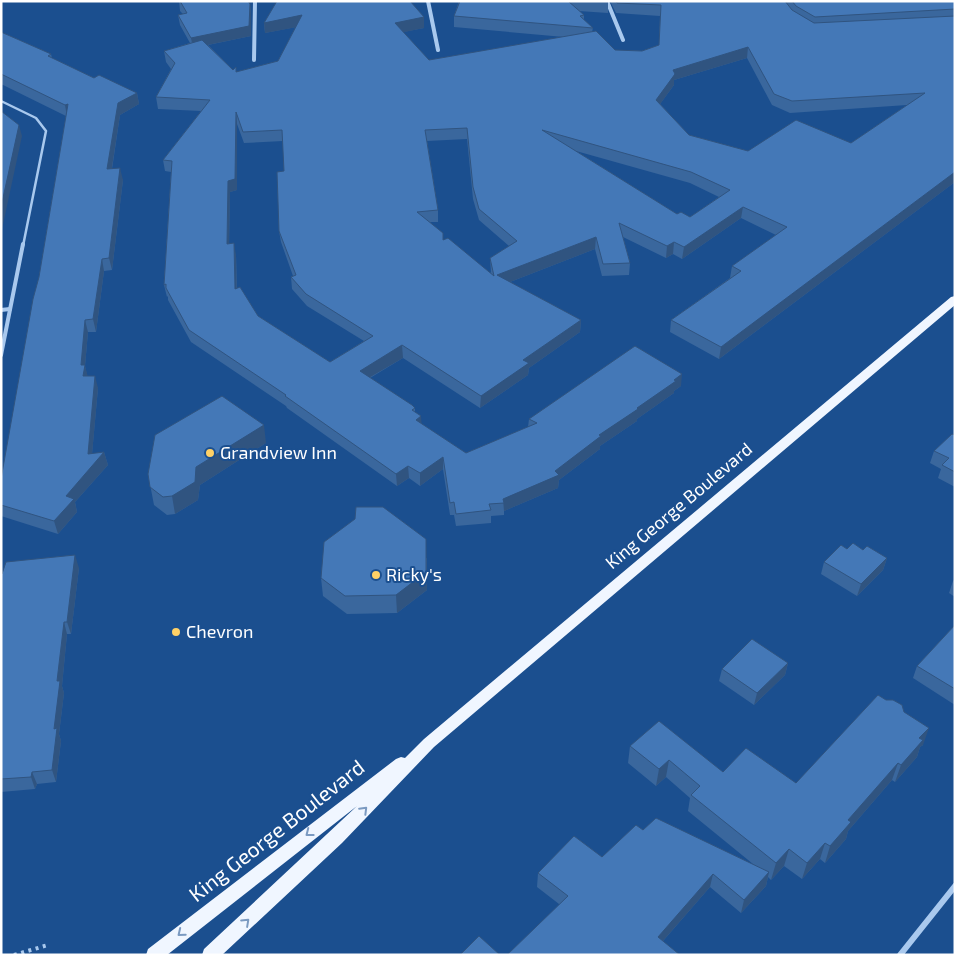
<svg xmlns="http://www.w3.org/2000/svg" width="956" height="956" viewBox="0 0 956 956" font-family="'Exo 2',sans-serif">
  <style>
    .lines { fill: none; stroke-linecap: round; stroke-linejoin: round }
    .path { stroke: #a9c9ee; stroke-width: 4; stroke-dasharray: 3 4.5; stroke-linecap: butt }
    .service-far1 { stroke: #a9c9ee; stroke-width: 2.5 }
    .service { stroke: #a9c9ee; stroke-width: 4 }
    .minor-far1 { stroke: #a9c9ee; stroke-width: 4 }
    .minor { stroke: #a9c9ee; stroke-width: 6 }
    .primary { fill: #f0f6ff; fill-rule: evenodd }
    .wall { fill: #3a679d; fill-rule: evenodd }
    .shaded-wall { fill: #305480 }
    .building { fill: #4478b7; stroke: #305480; fill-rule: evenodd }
    .oneway { stroke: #7b9ac1 }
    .poi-dot { fill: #ffd166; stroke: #1b4f8f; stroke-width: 2 }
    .labels { text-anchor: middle; stroke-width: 4; stroke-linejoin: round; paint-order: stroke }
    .poi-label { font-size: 18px; fill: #fff; stroke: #1b4f8f; text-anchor: start }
    .street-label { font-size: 18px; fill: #fff; stroke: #1b4f8f }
    .near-street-label { font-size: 21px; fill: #fff; stroke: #1b4f8f }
  </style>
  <rect width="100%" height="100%" fill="#1b4f8f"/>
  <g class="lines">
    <path class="path" d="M 14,955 L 48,945"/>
    <path class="service-far1" d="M 1,101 L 36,118 L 46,131 L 23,246"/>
    <g class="service">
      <path d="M 1,310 L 10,309"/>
      <path d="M 1,355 L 23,244"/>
    </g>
    <g class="minor-far1">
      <path d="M 428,1 L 438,50"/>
      <path d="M 607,1 L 623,40"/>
      <path d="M 254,60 L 255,1"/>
    </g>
    <path class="minor" d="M 900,955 L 955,886"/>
    <path class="primary" d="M 955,296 L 955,305 L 434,747 L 342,843 L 222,955 L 202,955 L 204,949 L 357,806 L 167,955 L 146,955 L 148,949 L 396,759 L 401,757 L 405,758 L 424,739 L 951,297 Z"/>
  </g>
  <g class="wall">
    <path d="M 179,1 L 248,1 L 250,4 L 251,15 L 251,36 L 208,45 L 233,70 L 236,72 L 278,61 L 296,27 L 265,33 L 264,23 L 424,28 L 403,32 L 429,60 L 564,37 L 454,27 L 454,16 L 459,1 L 608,1 L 608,13 L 579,11 L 584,15 L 584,20 L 593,28 L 592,32 L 615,50 L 642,51 L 659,45 L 660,16 L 616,13 L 610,1 L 955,1 L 955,182 L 719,359 L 670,332 L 671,320 L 730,278 L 732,266 L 776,235 L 741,218 L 682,259 L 673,254 L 666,258 L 623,237 L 630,263 L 629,275 L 602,276 L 595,249 L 510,282 L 581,320 L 580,332 L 529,368 L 528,375 L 480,408 L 403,358 L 370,378 L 415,408 L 415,412 L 421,416 L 421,424 L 466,453 L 528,427 L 529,419 L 681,386 L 674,391 L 674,393 L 637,419 L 637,421 L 600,446 L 600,449 L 559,480 L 558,488 L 504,511 L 504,515 L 491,516 L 491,523 L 456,526 L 454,515 L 450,515 L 443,469 L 420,486 L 409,478 L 397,486 L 287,408 L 286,406 L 191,342 L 168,300 L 168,296 L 167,297 L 164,285 L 171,172 L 165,171 L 163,160 L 201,111 L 158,109 L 156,97 L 171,69 L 166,62 L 164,51 L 190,43 L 180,25 L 178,15 L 183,14 L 180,11 ZM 747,58 L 772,105 L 790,113 L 907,105 L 851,143 L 748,151 L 689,135 L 660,104 L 674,85 L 674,80 ZM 237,124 L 244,143 L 283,141 L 284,171 L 279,231 L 281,242 L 293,276 L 291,277 L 292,289 L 307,306 L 364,341 L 330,362 L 258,316 L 237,288 L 236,255 L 229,244 L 230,192 L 237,190 ZM 467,139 L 473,199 L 479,220 L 509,246 L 490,258 L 491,273 L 443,240 L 430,222 L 438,222 L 438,210 L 427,141 ZM 576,151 L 690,183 L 719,197 L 690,217 L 677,214 Z"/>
    <path d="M 1,32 L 51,54 L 52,58 L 94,78 L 137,93 L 139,104 L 120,115 L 112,169 L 123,180 L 112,270 L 104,271 L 96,332 L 88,332 L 85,366 L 87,376 L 98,388 L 92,454 L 104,452 L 108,465 L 75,502 L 77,512 L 58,534 L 1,516 L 1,479 L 39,277 L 66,116 L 1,84 Z"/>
    <path d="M 955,435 L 955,487 L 938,478 L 941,469 L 930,463 L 934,451 Z"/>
    <path d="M 266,443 L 200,485 L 198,500 L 175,514 L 167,515 L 154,505 L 148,474 Z"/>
    <path d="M 847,549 L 863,550 L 887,558 L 883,570 L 857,596 L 821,574 L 824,562 Z"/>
    <path d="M 427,558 L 427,590 L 397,613 L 347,614 L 323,596 L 321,578 Z"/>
    <path d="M 79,568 L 71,634 L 67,634 L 62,686 L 64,693 L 59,734 L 61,741 L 56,782 L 37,784 L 35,789 L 1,792 L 1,574 Z"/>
    <path d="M 955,579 L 955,597 L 949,593 L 953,581 Z"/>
    <path d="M 955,625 L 955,705 L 913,678 L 917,666 Z"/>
    <path d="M 788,663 L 785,675 L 754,705 L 719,681 L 722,669 Z"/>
    <path d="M 904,712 L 923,745 L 920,747 L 917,757 L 895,782 L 892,780 L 848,831 L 846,839 L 825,863 L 820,859 L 802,879 L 784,866 L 771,880 L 768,877 L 766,886 L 741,913 L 710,887 L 663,941 L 559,904 L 537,887 L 538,873 L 602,857 L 643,830 L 753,864 L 688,811 L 690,798 L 666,777 L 656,786 L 628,763 L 630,746 L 723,772 L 796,783 Z"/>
  </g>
  <g class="shaded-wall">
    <path d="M 250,4 L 251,15 L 251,36 L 193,48 L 191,38 Z"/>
    <path d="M 302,15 L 303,26 L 265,33 L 264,23 Z"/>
    <path d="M 424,17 L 424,28 L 395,34 L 395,23 Z"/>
    <path d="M 748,47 L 747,58 L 674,80 L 674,85 L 655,111 L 656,100 L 673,70 Z"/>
    <path d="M 137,93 L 139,104 L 120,115 L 110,180 L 107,169 L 118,103 Z"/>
    <path d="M 68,104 L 67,117 L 65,105 Z"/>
    <path d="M 236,112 L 237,124 L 237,190 L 230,192 L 229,255 L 227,244 L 228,181 Z"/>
    <path d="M 19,125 L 22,136 L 1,234 L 1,207 Z"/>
    <path d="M 120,168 L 123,180 L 112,270 L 109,258 Z"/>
    <path d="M 955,172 L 955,182 L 719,359 L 721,347 Z"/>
    <path d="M 743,207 L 741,218 L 682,259 L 684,247 Z"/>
    <path d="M 596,237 L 595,249 L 497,287 L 497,275 Z"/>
    <path d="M 674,242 L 673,254 L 666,258 L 667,246 Z"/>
    <path d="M 234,243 L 236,255 L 237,301 L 235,289 Z"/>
    <path d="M 102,259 L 104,271 L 96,332 L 93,319 Z"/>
    <path d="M 85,320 L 88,332 L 85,366 L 88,377 L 83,376 L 81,365 Z"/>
    <path d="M 581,320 L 580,332 L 529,368 L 528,375 L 480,408 L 481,396 L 523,360 Z"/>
    <path d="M 402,345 L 403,358 L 360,383 L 360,371 Z"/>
    <path d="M 682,374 L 681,386 L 674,391 L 674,393 L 637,419 L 637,421 L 600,446 L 600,449 L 559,480 L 558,488 L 504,511 L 503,499 L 555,471 L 599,435 Z"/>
    <path d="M 95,376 L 98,388 L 91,466 L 88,454 Z"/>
    <path d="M 421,416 L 422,428 L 416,420 Z"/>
    <path d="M 264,425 L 266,443 L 200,485 L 198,500 L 175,514 L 172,496 L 196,467 Z"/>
    <path d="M 104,452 L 108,465 L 75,502 L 77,512 L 58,534 L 54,521 L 66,496 Z"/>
    <path d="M 443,457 L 443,469 L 420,486 L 420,473 Z"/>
    <path d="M 408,466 L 409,478 L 397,486 L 396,474 Z"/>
    <path d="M 426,539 L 427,590 L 397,613 L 396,595 Z"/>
    <path d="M 75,555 L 79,568 L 71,634 L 67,622 Z"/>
    <path d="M 887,558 L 883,570 L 857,596 L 861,584 Z"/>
    <path d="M 64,622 L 67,634 L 62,686 L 64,693 L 59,734 L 61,741 L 56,782 L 52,770 L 57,681 Z"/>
    <path d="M 788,663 L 785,675 L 754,705 L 757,693 Z"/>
    <path d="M 929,728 L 923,745 L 920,747 L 917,757 L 895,782 L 901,765 L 919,738 Z"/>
    <path d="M 669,760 L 666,777 L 656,786 L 659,769 Z"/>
    <path d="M 898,763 L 892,780 L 848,831 L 846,839 L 825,863 L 830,846 L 848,820 Z"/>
    <path d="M 32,772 L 37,784 L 35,789 L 31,777 Z"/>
    <path d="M 825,843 L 820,859 L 802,879 L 807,863 Z"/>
    <path d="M 789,849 L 784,866 L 771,880 L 776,863 Z"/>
    <path d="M 769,872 L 766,886 L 741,913 L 744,900 Z"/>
    <path d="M 713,874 L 710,887 L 655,950 L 658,937 Z"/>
  </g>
  <g class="building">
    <path d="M 180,1 L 248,1 L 250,4 L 249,26 L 191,38 L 178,15 L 187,13 Z"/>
    <path d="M 277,1 L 410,1 L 424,17 L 395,23 L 429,60 L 596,31 L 615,50 L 642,51 L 659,45 L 661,5 L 617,3 L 616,1 L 785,1 L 792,10 L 814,23 L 955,16 L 955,172 L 721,347 L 671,320 L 741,271 L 732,266 L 787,227 L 743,207 L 684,247 L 674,242 L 667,246 L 619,223 L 630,263 L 603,264 L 596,237 L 497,275 L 581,320 L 523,360 L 529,363 L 481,396 L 402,345 L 360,371 L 412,405 L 415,408 L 412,410 L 421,416 L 416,420 L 466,453 L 537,423 L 529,419 L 635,346 L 682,374 L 674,380 L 676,381 L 637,408 L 638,409 L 599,435 L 601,436 L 555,471 L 559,475 L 503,499 L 504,503 L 489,504 L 491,510 L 456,514 L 454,502 L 450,503 L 443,457 L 420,473 L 408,466 L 396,474 L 285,396 L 286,395 L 189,330 L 166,288 L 166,284 L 164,285 L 172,161 L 163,160 L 210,100 L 156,97 L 175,63 L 164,51 L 202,40 L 233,70 L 236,67 L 236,72 L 278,61 L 302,15 L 264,23 ZM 748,47 L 774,94 L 792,101 L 925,93 L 851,143 L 796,120 L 748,151 L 689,135 L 656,100 L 675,74 L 673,70 ZM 236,112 L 243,132 L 282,130 L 284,171 L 277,172 L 279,231 L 296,275 L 291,277 L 306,294 L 373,336 L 330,362 L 258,316 L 240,287 L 235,289 L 234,243 L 227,244 L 228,181 L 235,179 ZM 467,128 L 473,187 L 479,209 L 517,241 L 490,258 L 494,276 L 448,238 L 443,240 L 443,233 L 417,212 L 438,210 L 425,130 ZM 542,130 L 691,172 L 730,190 L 690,217 L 681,212 L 677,214 Z"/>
    <path d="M 460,1 L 568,1 L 584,15 L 580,16 L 593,28 L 454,16 Z"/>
    <path d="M 792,1 L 955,1 L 955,9 L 815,17 L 796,6 Z"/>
    <path d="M 1,32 L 51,54 L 48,56 L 94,78 L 99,75 L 137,93 L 118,103 L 107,169 L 120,168 L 109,258 L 102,259 L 93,319 L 85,320 L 81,365 L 85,365 L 83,376 L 95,376 L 88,454 L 104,452 L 66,496 L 74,499 L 54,521 L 1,505 L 1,479 L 33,299 L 39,277 L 68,104 L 65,105 L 1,74 Z"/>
    <path d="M 1,111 L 19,125 L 1,207 Z"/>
    <path d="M 222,396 L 264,425 L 196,467 L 195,482 L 172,496 L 163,497 L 150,487 L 148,474 L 155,435 Z"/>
    <path d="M 952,434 L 955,435 L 955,472 L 942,465 L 949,458 L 934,451 Z"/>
    <path d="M 356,507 L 383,507 L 426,539 L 426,572 L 396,595 L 345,596 L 321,578 L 324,542 L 355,519 Z"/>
    <path d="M 853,543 L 863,550 L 867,546 L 887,558 L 861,584 L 824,562 L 841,545 L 847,549 Z"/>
    <path d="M 75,555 L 67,622 L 64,622 L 57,681 L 60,681 L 54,729 L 57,728 L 52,770 L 32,772 L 31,777 L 1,779 L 1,574 L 2,574 L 6,562 Z"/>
    <path d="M 955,625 L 955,689 L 917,666 Z"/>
    <path d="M 752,639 L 788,663 L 757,693 L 722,669 Z"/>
    <path d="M 878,695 L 886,700 L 893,700 L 902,705 L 904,712 L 929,728 L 919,738 L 923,740 L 901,765 L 898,763 L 848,820 L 851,822 L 830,846 L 825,843 L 807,863 L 789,849 L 776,863 L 691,795 L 700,786 L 669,760 L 659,769 L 630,746 L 659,721 L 723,772 L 746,748 L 796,783 Z"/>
    <path d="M 656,818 L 769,872 L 744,900 L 713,874 L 658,937 L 680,955 L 507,955 L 568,896 L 538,873 L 574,836 L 602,857 L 636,825 L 643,830 Z"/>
    <path d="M 479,936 L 500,955 L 460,955 Z"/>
  </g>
  <defs><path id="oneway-chevron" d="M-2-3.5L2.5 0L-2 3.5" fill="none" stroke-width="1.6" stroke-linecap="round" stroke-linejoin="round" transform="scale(1.25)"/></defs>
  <g class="oneway">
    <use href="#oneway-chevron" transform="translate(364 810) rotate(-45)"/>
    <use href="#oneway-chevron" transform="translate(309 833) rotate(142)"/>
    <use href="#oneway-chevron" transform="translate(246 922) rotate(-43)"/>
    <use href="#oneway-chevron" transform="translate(181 933) rotate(141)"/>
  </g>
  <g class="poi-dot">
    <circle cx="210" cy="453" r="5"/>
    <circle cx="376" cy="575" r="5"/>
    <circle cx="176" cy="632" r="5"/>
  </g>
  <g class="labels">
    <g class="poi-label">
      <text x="220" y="459">Grandview Inn</text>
      <text x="386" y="581">Ricky's</text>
      <text x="186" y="638">Chevron</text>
    </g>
    <g class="street-label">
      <text transform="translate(679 506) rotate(-40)" y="6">King George Boulevard</text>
    </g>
    <g class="near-street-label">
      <text transform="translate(277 831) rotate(-38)" y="7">King George Boulevard</text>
    </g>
  </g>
  <rect width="956" height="956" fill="none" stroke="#ffffff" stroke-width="5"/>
</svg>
